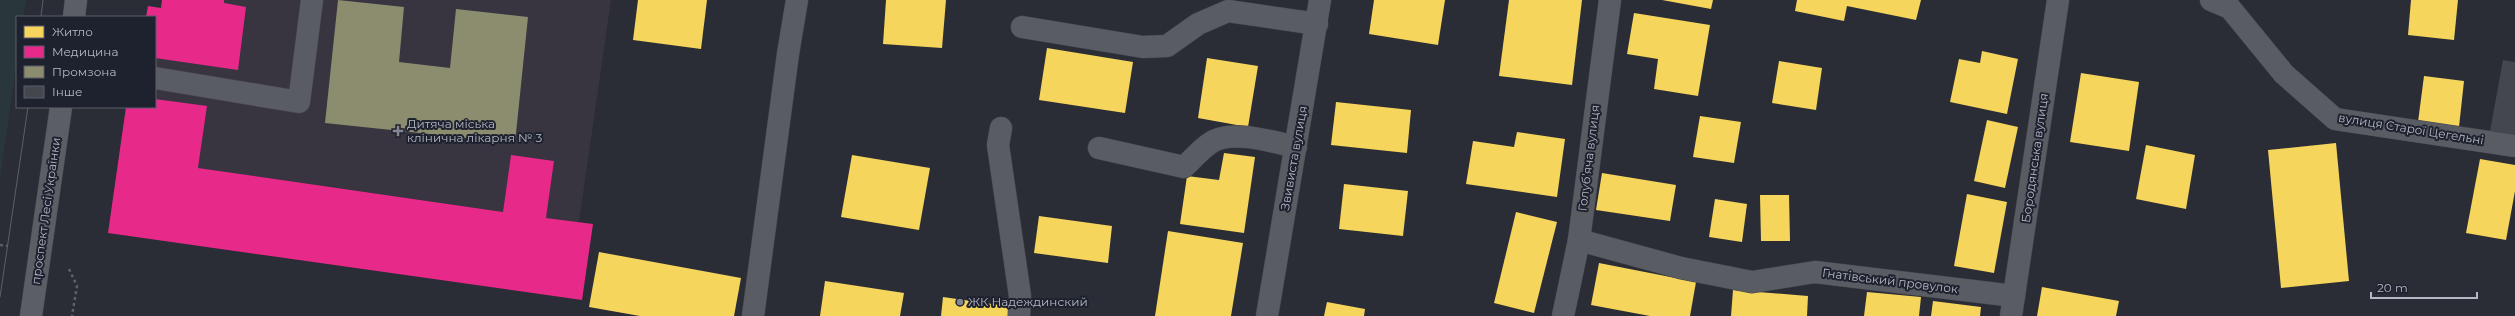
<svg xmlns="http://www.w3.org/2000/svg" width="2515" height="316" viewBox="0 0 2515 316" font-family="Montserrat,sans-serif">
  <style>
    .medical { fill: #383541 }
    .green { fill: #29363a }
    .homes { fill: #f6d55c }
    .health { fill: #e7298a }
    .industry { fill: #8c8c6e }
    .building { fill: #44474e }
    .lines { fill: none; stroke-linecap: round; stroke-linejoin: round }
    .minor-casing { stroke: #46484e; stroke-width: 23 }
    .major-casing { stroke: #484a52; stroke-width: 23 }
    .path { stroke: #5d6066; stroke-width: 2.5; stroke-dasharray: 3 3; stroke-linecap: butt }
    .minor { stroke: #5a5c63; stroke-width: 22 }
    .major { stroke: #5c5e65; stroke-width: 22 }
    .tram { stroke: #5e5f66; stroke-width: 1 }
    .poi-dot { fill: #848793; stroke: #1e222f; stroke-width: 1.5 }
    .labels { text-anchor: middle; stroke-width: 4; stroke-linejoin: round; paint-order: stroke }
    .poi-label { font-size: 12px; fill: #b5b8c5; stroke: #1e222f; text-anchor: start }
    .street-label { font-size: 12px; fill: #b5b8c5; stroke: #1e222f }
  </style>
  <rect width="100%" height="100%" fill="#2a2d35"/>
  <path class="medical" d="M 162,0 L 611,0 L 579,222 L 546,218 L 554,161 L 511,155 L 503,212 L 198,168 L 207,107 L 155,99 L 155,17 L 146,17 L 161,8 Z"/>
  <path class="green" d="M 0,0 L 26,0 L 23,17 L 17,17 L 17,60 L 0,179 Z"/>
  <g class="homes">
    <path d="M 638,0 L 707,0 L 701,49 L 633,40 Z"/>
    <path d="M 886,0 L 946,0 L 942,48 L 883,44 Z"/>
    <path d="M 1374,0 L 1445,0 L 1438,45 L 1369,34 Z"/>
    <path d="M 1509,0 L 1582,0 L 1572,85 L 1499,76 Z"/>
    <path d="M 1662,0 L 1713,0 L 1711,9 Z"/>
    <path d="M 1797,0 L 1921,0 L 1916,20 L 1847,6 L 1844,21 L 1795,11 Z"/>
    <path d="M 2411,0 L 2458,0 L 2454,40 L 2408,35 Z"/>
    <path d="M 1634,13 L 1710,25 L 1698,96 L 1654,89 L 1658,59 L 1627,54 Z"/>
    <path d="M 1047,48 L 1133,62 L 1125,113 L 1039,100 Z"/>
    <path d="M 1982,51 L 2018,59 L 2007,114 L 1950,102 L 1959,59 L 1980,63 Z"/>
    <path d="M 1207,58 L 1258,66 L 1248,127 L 1198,118 Z"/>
    <path d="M 1779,61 L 1822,68 L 1816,110 L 1772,103 Z"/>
    <path d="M 2081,73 L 2139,82 L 2129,151 L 2070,142 Z"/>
    <path d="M 2424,76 L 2464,81 L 2459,127 L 2418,122 Z"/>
    <path d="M 1336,102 L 1411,110 L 1407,153 L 1331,145 Z"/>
    <path d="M 1700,116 L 1741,122 L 1734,163 L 1693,157 Z"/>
    <path d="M 1987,120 L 2018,127 L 2005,188 L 1974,181 Z"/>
    <path d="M 1517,132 L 1565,139 L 1557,197 L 1466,184 L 1473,141 L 1514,147 Z"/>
    <path d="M 2336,143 L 2349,281 L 2281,288 L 2268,150 Z"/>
    <path d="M 2146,145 L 2195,155 L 2186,209 L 2136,199 Z"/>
    <path d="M 1224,153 L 1255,157 L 1244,233 L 1180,224 L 1187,176 L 1219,180 Z"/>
    <path d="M 852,155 L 930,168 L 919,230 L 841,217 Z"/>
    <path d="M 2480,159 L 2515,165 L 2515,191 L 2506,240 L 2466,233 Z"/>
    <path d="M 1602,173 L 1676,185 L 1670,221 L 1596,210 Z"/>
    <path d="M 1344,184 L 1408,191 L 1403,236 L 1339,229 Z"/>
    <path d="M 1967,194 L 2007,202 L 1994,273 L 1954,266 Z"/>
    <path d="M 1760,195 L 1789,195 L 1790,241 L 1761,241 Z"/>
    <path d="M 1715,199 L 1747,204 L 1742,242 L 1709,237 Z"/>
    <path d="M 1516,212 L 1557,222 L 1534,313 L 1494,303 Z"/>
    <path d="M 1039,216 L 1112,226 L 1108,263 L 1034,253 Z"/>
    <path d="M 1168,231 L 1243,243 L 1231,316 L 1155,316 Z"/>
    <path d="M 599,252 L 741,278 L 734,316 L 640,316 L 589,307 Z"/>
    <path d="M 1599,263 L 1696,282 L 1690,316 L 1650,316 L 1591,305 Z"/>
    <path d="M 825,281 L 904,293 L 900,316 L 820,316 Z"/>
    <path d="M 2042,287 L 2119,301 L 2116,316 L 2037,316 Z"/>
    <path d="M 1733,290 L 1808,296 L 1807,316 L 1731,316 Z"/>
    <path d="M 1867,292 L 1921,297 L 1919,316 L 1864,316 Z"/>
    <path d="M 943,297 L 1013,307 L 1012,316 L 941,316 Z"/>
    <path d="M 1933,301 L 1981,307 L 1980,316 L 1931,316 Z"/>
    <path d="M 1327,302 L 1365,309 L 1364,316 L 1324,316 Z"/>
  </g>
  <g class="health">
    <path d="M 162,0 L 224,0 L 224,3 L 246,7 L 238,70 L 155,58 L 155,17 L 146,17 L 148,6 L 161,8 Z"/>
    <path d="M 155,99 L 207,106 L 198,168 L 503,212 L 511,155 L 554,161 L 546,218 L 593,224 L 582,300 L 108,233 L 126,107 L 155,107 Z"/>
  </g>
  <path class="industry" d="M 338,0 L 404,7 L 399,62 L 450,68 L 456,9 L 528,17 L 515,143 L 325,123 Z"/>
  <path class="building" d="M 2503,60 L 2515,62 L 2515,136 L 2490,131 Z"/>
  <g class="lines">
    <defs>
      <g id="minor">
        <path d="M 2211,0 L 2230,8 L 2284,74 L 2335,119 L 2515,146"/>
        <path d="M 1022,27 L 1143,47 L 1167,46 L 1198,24 L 1228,11 L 1317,24"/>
        <path d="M 155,78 L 299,102 L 312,0"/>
        <path d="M 1001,128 L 998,145 L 1020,296 L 1019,316"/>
        <path d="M 1099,148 L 1184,167 C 1192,160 1200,150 1209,144 C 1229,128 1273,142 1296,147"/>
        <path d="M 1579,240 L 1681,268 L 1752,282 L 1815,272 L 2014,296"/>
        <path d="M 753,316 L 788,54 L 797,0"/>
        <path d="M 1267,316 L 1320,0"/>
        <path d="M 1563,316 L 1579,240 L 1610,0"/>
        <path d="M 2011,316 L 2058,0"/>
      </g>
      <g id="major">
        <path d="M 74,17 L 76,0"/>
        <path d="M 31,316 L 61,107"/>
      </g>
    </defs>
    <use href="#minor" class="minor-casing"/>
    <use href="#major" class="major-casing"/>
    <g class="path">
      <path d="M 0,245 L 8,246"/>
      <path d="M 69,269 L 77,286 L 72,316"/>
    </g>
    <use href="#minor" class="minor"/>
    <use href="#major" class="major"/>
    <g class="tram">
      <path d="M 41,17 L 43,0"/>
      <path d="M 0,297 L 28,107"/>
    </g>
  </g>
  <g class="poi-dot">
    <path d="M396 125h4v4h4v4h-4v4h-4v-4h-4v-4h4z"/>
    <circle cx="960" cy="302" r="4"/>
  </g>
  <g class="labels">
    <g class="poi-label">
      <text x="407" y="128">Дитяча міська<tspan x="407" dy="14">клінична лікарня № 3</tspan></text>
      <text x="968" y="306">ЖК Надеждинский</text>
    </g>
    <g class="street-label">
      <text transform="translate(2411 129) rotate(9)" y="4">вулиця Старої Цегельні</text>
      <text transform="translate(1294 158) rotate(-80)" y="4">Звивиста вулиця</text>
      <text transform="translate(1589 158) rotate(-83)" y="4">Голубʼяча вулиця</text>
      <text transform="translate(2035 158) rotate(-82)" y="4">Бородянська вулиця</text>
      <text transform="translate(46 211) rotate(-82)" y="4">проспект Лесі Українки</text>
      <text transform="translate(1890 281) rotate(7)" y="4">Гнатівський провулок</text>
    </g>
  </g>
  <rect x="16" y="16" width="140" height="92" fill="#1e222f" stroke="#5a5e6b"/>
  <rect x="24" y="26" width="20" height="12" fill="#f6d55c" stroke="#5a5e6b"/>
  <text x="52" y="36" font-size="12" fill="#b5b8c5">Житло</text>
  <rect x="24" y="46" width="20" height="12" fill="#e7298a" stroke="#5a5e6b"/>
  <text x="52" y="56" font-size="12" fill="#b5b8c5">Медицина</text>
  <rect x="24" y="66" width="20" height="12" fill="#8c8c6e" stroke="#5a5e6b"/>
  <text x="52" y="76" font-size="12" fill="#b5b8c5">Промзона</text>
  <rect x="24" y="86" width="20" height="12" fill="#44474e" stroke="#5a5e6b"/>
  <text x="52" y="96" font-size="12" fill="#b5b8c5">Інше</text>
  <path d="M2371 292v6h106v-6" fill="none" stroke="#b5b8c5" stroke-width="2"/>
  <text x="2377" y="292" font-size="12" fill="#b5b8c5" stroke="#1e222f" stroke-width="3" paint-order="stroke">20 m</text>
</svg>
